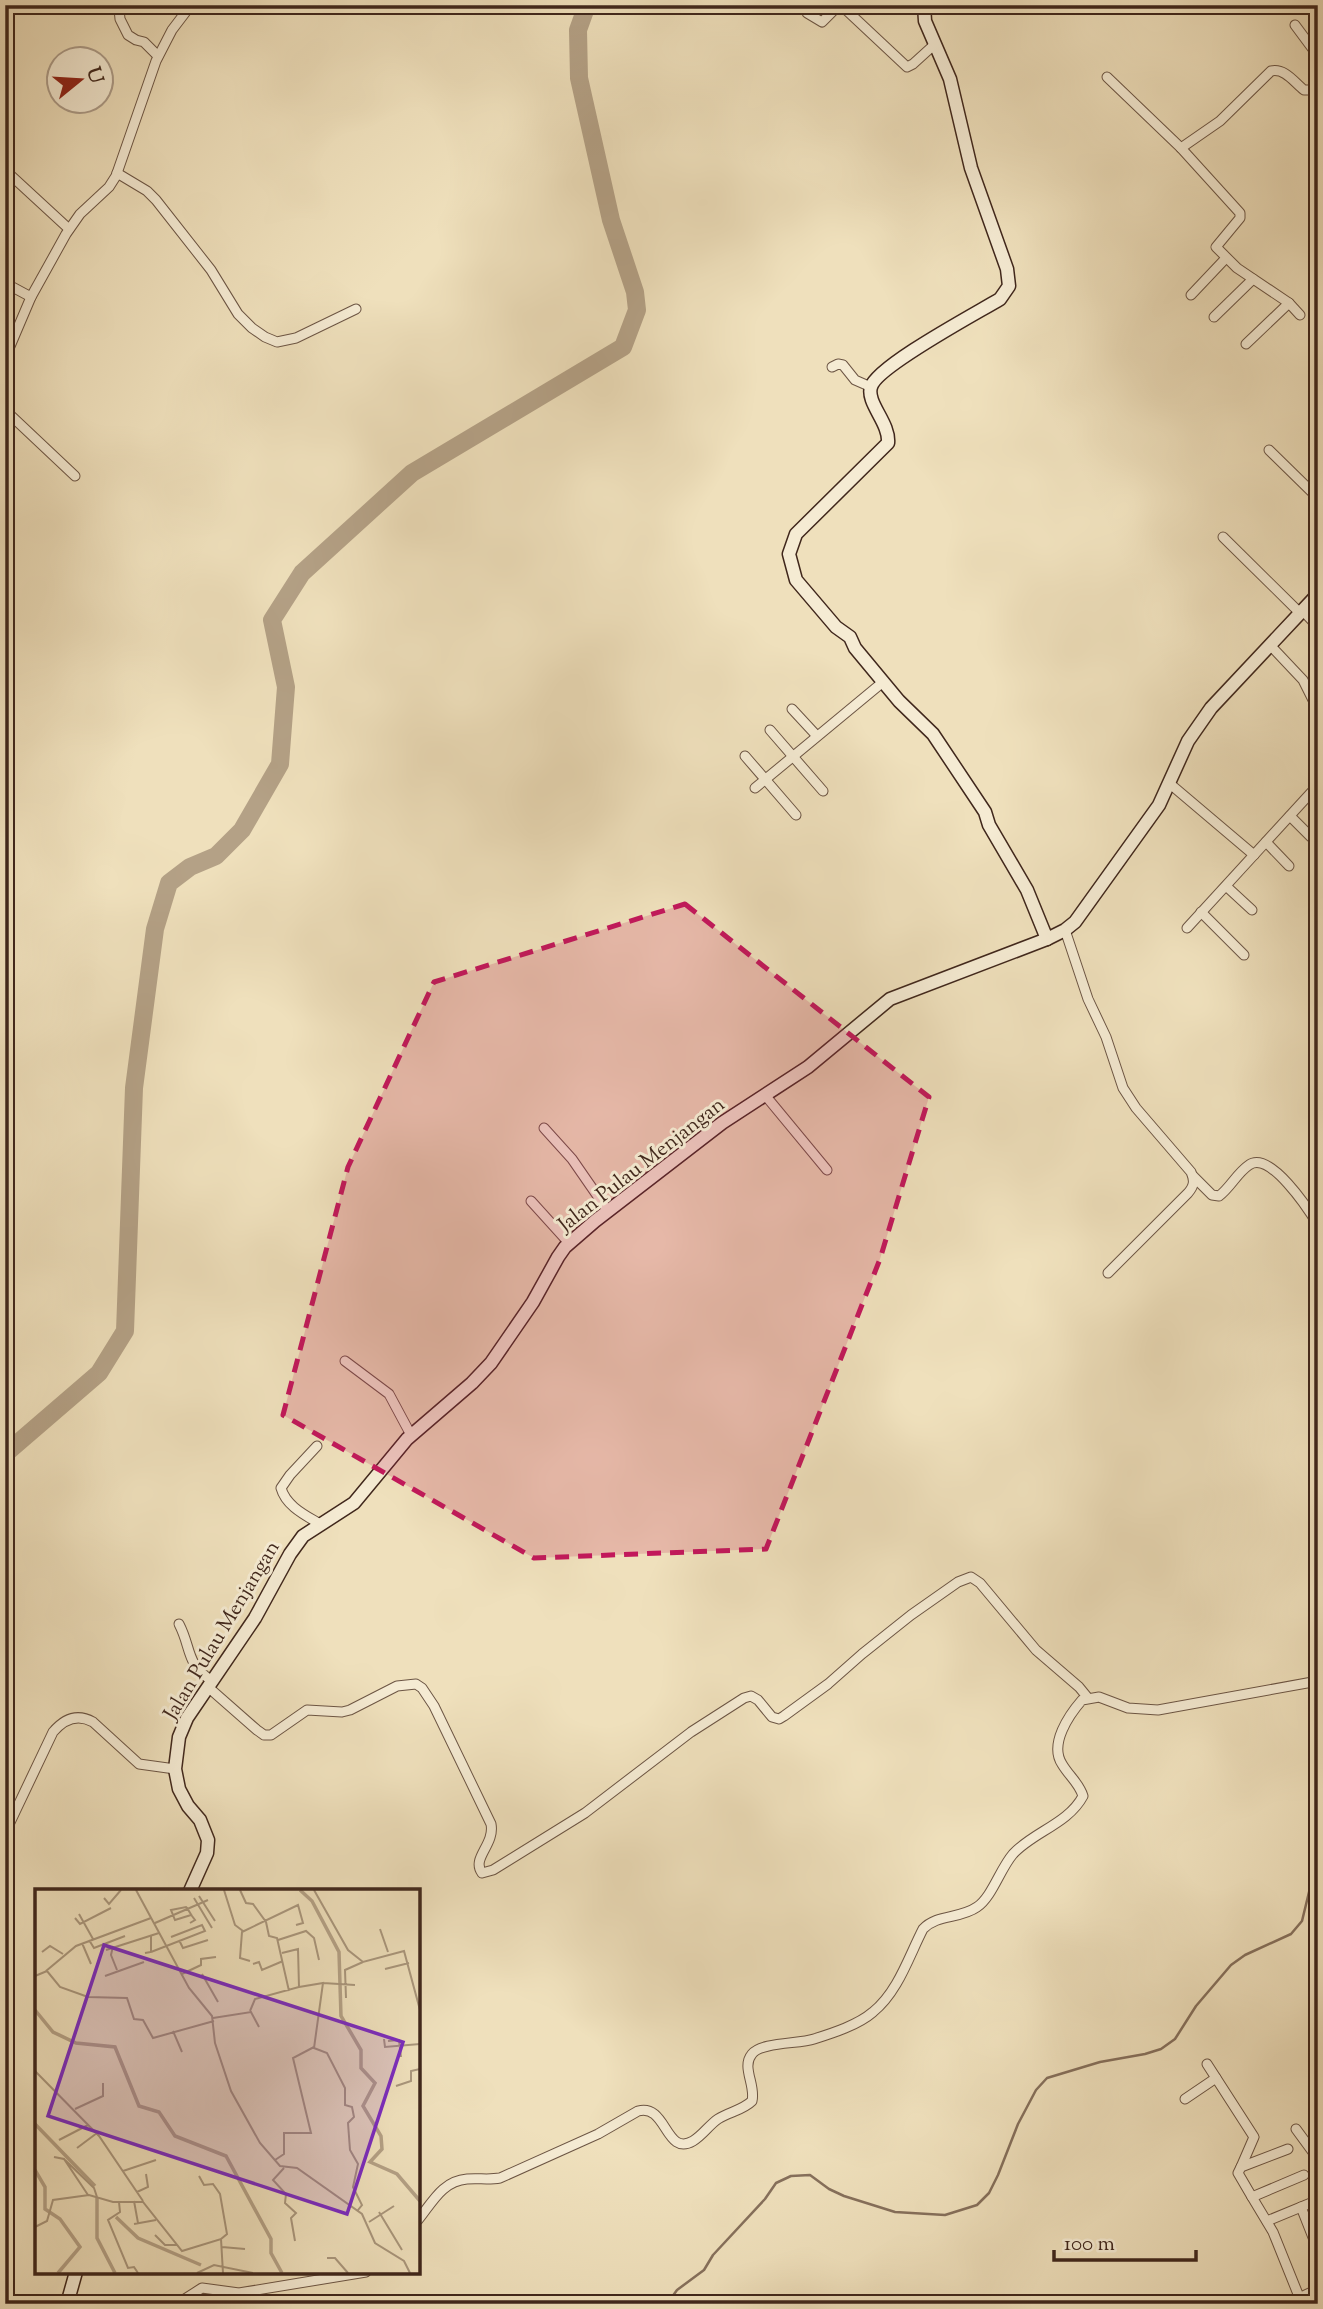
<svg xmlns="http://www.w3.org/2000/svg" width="1323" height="2309" viewBox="0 0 1323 2309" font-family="'Sorts Mill Goudy',serif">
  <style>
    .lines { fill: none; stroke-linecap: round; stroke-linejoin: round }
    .stream { stroke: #86705c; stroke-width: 2.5 }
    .river { stroke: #b4a186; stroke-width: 18 }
    .street-casing { stroke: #6c5544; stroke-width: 11 }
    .secondary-casing { stroke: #40271c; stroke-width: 15 }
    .street { stroke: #f5ebd3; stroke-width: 9 }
    .secondary { stroke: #f5ebd3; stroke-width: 12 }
    .marked { fill: #c2185b; fill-opacity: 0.2; stroke: #c2185b; stroke-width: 5; stroke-dasharray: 14 9; stroke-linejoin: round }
    .labels { text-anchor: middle; stroke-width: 6; stroke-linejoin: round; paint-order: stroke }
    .street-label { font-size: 21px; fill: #40271c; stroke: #f5ebd3 }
    .inset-river { fill: none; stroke: #b4a186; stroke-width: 3.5 }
    .inset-road { fill: none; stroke: #a9967c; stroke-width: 2 }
    .view { fill: #7b2cbf; fill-opacity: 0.15; stroke: #7b2cbf; stroke-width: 3.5 }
    .inset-edge { fill: none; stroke: #40271c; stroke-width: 3.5 }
  </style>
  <rect width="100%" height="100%" fill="#efe0bc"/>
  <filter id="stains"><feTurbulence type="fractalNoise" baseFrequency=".00286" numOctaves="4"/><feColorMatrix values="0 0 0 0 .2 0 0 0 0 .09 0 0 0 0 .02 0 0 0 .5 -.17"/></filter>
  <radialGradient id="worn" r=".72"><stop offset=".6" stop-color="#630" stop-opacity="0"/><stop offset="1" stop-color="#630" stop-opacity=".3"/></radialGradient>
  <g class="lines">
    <path class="stream" d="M 667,2304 L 677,2290 L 704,2270 L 713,2255 L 765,2199 L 776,2183 L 791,2176 L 810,2175 L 829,2189 L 844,2196 L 895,2212 L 945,2215 L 977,2205 L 989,2193 L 998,2175 L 1018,2124 L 1036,2090 L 1047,2078 L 1100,2062 L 1145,2054 L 1161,2049 L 1175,2039 L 1196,2006 L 1231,1965 L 1245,1955 L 1291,1934 L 1302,1921 L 1318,1855"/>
    <path class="river" d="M 5,1454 L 99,1373 L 125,1331 L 134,1088 L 155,929 L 169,883 L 190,867 L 216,856 L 242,830 L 280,764 L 286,687 L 272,620 L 302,573 L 412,473 L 623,347 L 637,310 L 635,292 L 611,220 L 579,78 L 578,30 L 587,5"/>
    <defs>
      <g id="street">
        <path d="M 119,9 L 120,19 L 128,35 L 136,40 L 144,42 L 158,56"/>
        <path d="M 807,13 L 822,22 L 837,7 L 843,7 L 907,67 L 913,64 L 935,44"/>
        <path d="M 1295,25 L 1318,56"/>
        <path d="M 1107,77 L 1181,148 L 1240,213 L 1240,218 L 1216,247 L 1237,268 L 1289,303 L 1300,315"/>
        <path d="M 1181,148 L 1220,121 L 1271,71 C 1285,68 1294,82 1304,90 L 1310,90 L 1318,86"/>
        <path d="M 5,170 L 69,229"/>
        <path d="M 117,173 L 147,191 L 156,200 L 211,270 L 238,314 L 252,328 L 265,337 L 277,342 L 296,338 L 356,309"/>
        <path d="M 5,283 L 31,297"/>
        <path d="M 1191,295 L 1226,258"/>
        <path d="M 1214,317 L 1253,279"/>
        <path d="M 1246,344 L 1289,303"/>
        <path d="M 5,358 L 31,297 L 66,234 L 80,214 L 109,187 L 116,176 L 156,61 L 172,30 L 191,5"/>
        <path d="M 832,367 L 838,364 L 843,365 L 855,380 L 871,387"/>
        <path d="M 5,410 L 75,476"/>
        <path d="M 1314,419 L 1318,422"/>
        <path d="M 1269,450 L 1318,498"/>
        <path d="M 1223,537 L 1300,613"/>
        <path d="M 1302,610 L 1318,627"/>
        <path d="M 1270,645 L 1303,680 L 1318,710"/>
        <path d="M 792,709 L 817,736"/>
        <path d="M 770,730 L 823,791"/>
        <path d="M 745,756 L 796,815"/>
        <path d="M 1169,783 L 1254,855"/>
        <path d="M 755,788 L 883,682"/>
        <path d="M 1290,816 L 1311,837"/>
        <path d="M 1266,842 L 1289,866"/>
        <path d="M 1226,886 L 1252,910"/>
        <path d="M 1201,912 L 1244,955"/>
        <path d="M 1187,928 L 1318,785"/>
        <path d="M 1065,930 L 1088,999 L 1106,1037 L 1123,1088 L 1136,1108 L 1191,1172 C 1195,1181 1194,1186 1188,1193 L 1108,1273"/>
        <path d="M 765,1095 L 827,1170"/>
        <path d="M 544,1128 L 572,1159 L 608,1211"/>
        <path d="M 1193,1176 L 1212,1195 L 1219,1196 C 1230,1188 1237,1173 1249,1165 C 1270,1150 1309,1210 1318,1225"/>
        <path d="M 531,1201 L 569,1243"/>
        <path d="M 345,1361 L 389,1394 L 411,1435"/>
        <path d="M 317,1446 L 290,1475 L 281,1488 C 286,1506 305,1515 320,1524"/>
        <path d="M 179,1624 C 192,1649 185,1663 212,1681"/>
        <path d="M 208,1687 L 257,1730 L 264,1735 L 271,1735 L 307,1710 L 342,1712 L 350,1710 L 397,1686 L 416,1684 L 422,1688 L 434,1706 L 491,1824 C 495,1845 471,1858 482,1873 L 493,1870 L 585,1813 L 691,1732 L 744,1698 L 751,1696 L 758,1700 L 772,1717 L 779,1719 L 784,1716 L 828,1684 L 862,1654 L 911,1615 L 958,1582 L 971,1577 L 980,1583 L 1036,1650 L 1079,1687 L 1088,1698"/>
        <path d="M 5,1833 L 53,1732 C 64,1719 77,1713 93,1722 L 139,1764 L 175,1769"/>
        <path d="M 1207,2064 L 1254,2137 L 1241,2167"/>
        <path d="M 1185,2099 L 1216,2078"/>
        <path d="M 1296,2129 L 1318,2159"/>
        <path d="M 1252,2197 L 1238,2173 L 1241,2167 L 1288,2149"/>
        <path d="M 1301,2207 L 1318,2250"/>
        <path d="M 418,2220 C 432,2203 442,2181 467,2179 C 478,2178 489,2180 500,2178 L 598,2134 L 638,2111 C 667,2103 665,2157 693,2141 C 703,2135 709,2125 718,2119 C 729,2112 743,2110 752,2101 C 756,2085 741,2067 752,2054 C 761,2042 799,2044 814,2039 C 833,2033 858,2025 873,2012 C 898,1992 909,1956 923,1929 C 937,1914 960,1919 977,1907 C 992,1897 1000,1869 1013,1854 C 1033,1832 1068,1824 1083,1796 C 1079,1783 1069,1776 1062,1764 C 1049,1744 1069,1715 1082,1700 L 1099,1697 L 1128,1708 L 1158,1710 L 1318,1681"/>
        <path d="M 1267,2221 L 1318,2200"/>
        <path d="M 177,2304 L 202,2288 L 239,2293 L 366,2272"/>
        <path d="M 1286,2304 L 1318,2289"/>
        <path d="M 1302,2304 L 1273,2232 L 1252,2197 L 1304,2175"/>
      </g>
      <g id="secondary">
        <path d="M 924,5 L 925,21 L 950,79 L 971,168 L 1007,269 L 1009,286 L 1000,299 C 977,313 877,366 871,387 C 866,403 890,423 888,443 L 796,534 L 789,554 L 796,580 L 836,627 L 850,637 L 855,648 L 899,701 L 933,734 L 985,812 L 989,825 L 1027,890 L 1047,939"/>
        <path d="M 190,1891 L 207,1853 L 208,1840 L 200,1820 L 188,1806 L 179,1789 L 175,1769 L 179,1737 L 187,1718 L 255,1618 L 290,1554 L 303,1536 L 354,1503 L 407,1439 L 472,1383 L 491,1363 L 533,1302 L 558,1257 L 565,1247 L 595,1221 L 722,1123 L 808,1067 L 890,999 L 1047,939 L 1065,930 L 1075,922 L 1159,805 L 1188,741 L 1211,708 L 1318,594"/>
        <path d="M 67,2304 L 76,2272"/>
      </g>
    </defs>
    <use href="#street" class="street-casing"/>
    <use href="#secondary" class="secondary-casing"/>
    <use href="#street" class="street"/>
    <use href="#secondary" class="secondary"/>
  </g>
  <path class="marked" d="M 685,904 L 929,1097 L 880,1259 L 766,1549 L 534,1558 L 283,1415 L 348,1167 L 434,982 Z"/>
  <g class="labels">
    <g class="street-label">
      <text transform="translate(641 1164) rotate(-38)" y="7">Jalan Pulau Menjangan</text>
      <text transform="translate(221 1630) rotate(-59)" y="7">Jalan Pulau Menjangan</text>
    </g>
  </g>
  <g transform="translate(35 1889)">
    <rect width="385" height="385" fill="#efe0bc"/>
    <path class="inset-river" d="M 265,1 L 277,12 L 304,63 L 306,127 L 326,161 L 326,179 L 340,194 L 328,217 L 346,247 L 347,260 L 335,273 L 362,285 L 385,312M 0,121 L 18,143 L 41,154 L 80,158 L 104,217 L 124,223 L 140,247 L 191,267 L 236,350 L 236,364 L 247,384M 0,235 L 60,297M 0,281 L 10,298 L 10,320 L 25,330 L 45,358 L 23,384M 62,309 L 62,349 L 80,384M 81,328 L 103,349 L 166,376"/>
    <path class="inset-road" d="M 101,1 L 154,99 L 177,127 L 180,154 L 196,202 L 225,254 L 245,277 L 262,279 L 327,325 L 340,354 L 369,372 L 375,384M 189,1 L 200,36 L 208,42M 205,1 L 211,14 L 218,15 L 231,33 L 234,47 L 242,49 L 254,102M 279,1 L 313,61 L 328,73 L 369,62 L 385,121 L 385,141M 164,7 L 180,32M 69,9 L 74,15 L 86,1M 159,9 L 177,39M 44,25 L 58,50M 40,29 L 45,35 L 76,19M 120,34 L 173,11M 155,34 L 160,31 L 157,27 L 152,19 L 151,18 L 136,21 L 140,31 L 156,26M 345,40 L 353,63M 54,51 L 59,59 L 90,47M 144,51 L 148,59 L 173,51M 243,51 L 271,42 L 279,49 L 284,71M 47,54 L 56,75M 78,57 L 76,66 L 82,81M 71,61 L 124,44M 7,63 L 15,57 L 28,65M 116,63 L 170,42 L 167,36 L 136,48M 110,64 L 116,63 L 116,47M 215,72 L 205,69 L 207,43 L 263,16 L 268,34 L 261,36M 218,75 L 224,73 L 227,81 L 248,72M 350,80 L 374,74M 11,82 L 41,57 L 116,29M 147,85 L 166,76 L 166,70 L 181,68M 167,85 L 183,113M 0,87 L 12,82 L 25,98 L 53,108 L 92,109 L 99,130 L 108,131 L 118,149 L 179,132M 70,87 L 109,73M 288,94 L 320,96M 264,98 L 288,94 L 279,159 L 292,164 L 310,199 L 310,216 L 317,218 L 319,228 L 313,234 L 315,261 L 323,275 L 318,298 L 327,316 L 323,321M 311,109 L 310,81 L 328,73M 215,122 L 220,110 L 264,98 L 263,60 L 247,64M 178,129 L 216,123 L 224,138M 138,142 L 147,163M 349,150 L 350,158 L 385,155M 353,152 L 364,151 L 366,168M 0,182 L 64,247 L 108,312M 361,197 L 376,192 L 376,182 L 385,180M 40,220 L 68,207 L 68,194M 24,251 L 53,236M 42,259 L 62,244M 19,268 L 29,270 L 53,306M 30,271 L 59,299 L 62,308M 240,271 L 249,265 L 249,244 L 276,244 L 258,169 L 279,158M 249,279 L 238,291 L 251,305 L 250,314 L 261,324 L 256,329 L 260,352M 88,282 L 121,271M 164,287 L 169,296 L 178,295 L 185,305 L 192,345 L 186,350M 102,303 L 113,298 L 111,285M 99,312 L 103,334M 84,313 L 85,323 L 73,331 L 93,379 L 99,378 L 103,384M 344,323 L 367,361M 334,333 L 359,317M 99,335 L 121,331M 0,338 L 12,332 L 18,311 L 54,306 L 78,313 L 108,313 L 147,362 L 186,350 L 188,384M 120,346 L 130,356 L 141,356M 187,358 L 210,360M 292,369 L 300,369 L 313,384M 162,384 L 179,376 L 218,384"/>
    <path class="view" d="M 69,56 L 368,153 L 312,325 L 13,227 Z"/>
    <rect width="385" height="385" class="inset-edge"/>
  </g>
  <rect width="1323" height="2309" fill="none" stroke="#efe0bc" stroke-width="28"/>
  <rect x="7" y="7" width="1309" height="2295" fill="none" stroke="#40271c" stroke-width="3.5"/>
  <rect x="14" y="14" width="1295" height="2281" fill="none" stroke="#40271c" stroke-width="2"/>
  <g transform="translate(80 80) rotate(72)"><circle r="33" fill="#f5ebd3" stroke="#ad9d8a" stroke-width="2"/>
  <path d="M0-5L12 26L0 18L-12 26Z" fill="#8f2418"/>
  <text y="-10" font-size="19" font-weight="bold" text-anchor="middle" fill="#40271c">U</text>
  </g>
  <path d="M1054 2250v10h142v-10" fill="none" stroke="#40271c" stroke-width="3.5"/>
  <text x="1064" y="2250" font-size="21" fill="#40271c" stroke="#f5ebd3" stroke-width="5" paint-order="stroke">100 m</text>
  <rect width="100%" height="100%" filter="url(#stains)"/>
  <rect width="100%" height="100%" fill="url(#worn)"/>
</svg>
